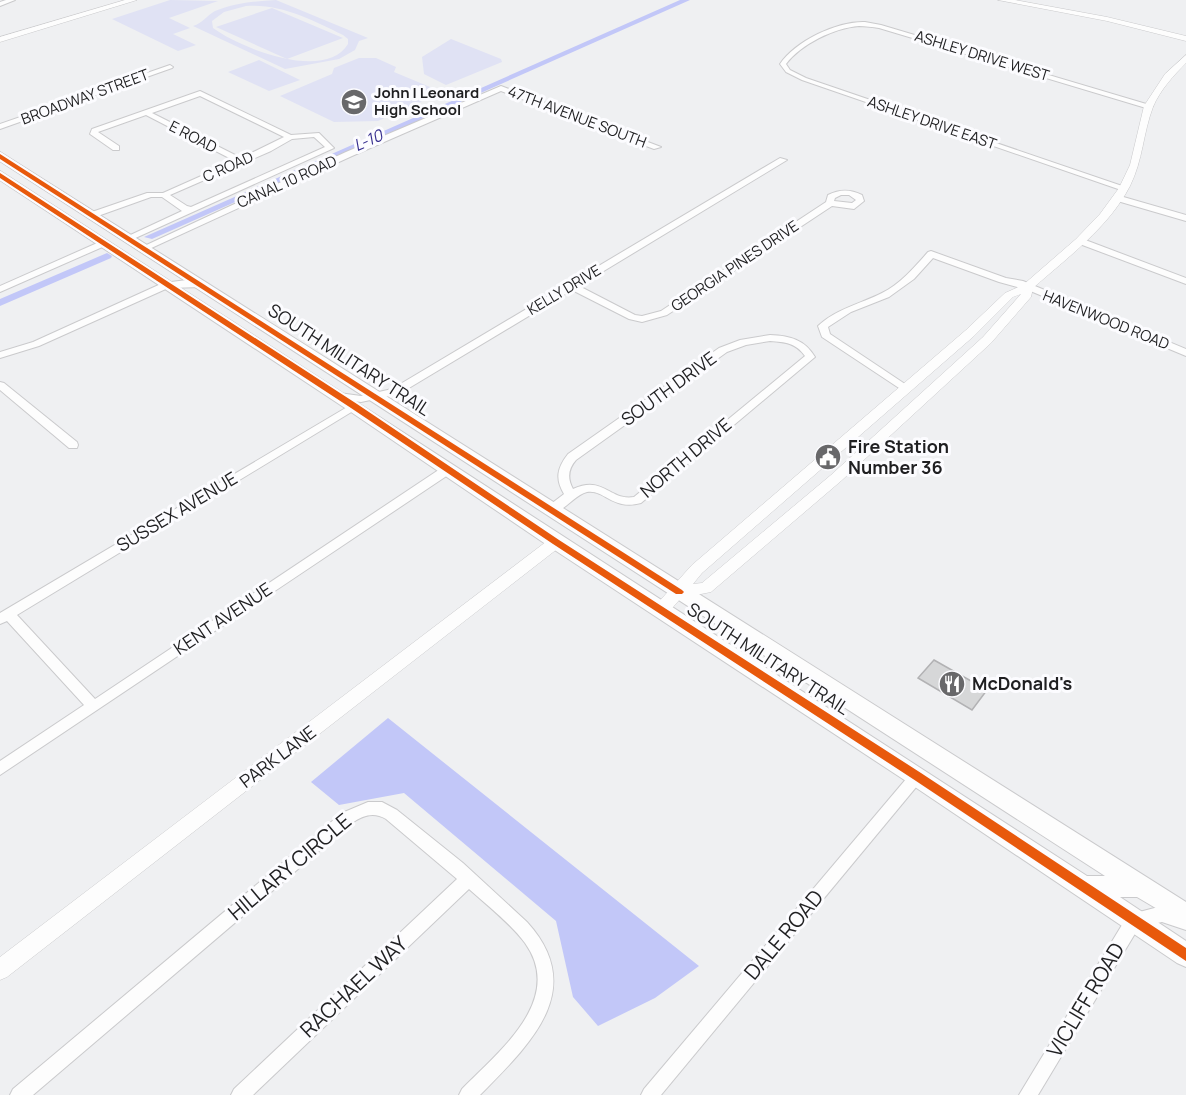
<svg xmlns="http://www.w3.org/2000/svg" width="1186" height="1095" viewBox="0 0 1186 1095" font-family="Manrope,sans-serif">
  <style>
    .green { fill: #e0e2f4; fill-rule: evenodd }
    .water { fill: #c2c7f8 }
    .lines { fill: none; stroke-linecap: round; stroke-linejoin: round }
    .canal { fill: #c2c7f8; fill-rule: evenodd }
    .building { fill: #d6d7d8; stroke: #b2b2b4; stroke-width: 1.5 }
    .minor-casing { stroke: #cacacc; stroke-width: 2 }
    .tertiary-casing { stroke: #cacacc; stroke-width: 1 }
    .primary-casing { stroke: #cacacc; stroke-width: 2 }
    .minor { fill: #fdfdfd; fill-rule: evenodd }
    .tertiary { fill: #fdfdfd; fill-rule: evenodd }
    .primary { fill: #fdfdfd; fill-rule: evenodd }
    .cycleway-casing { stroke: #fcfcff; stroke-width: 4 }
    .cycleway { fill: #e8590c; fill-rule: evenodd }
    .labels { text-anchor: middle; stroke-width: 6; stroke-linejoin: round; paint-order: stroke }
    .far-street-label { font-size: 15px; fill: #1f1f21; stroke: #fcfcff }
    .far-poi-label { font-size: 15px; font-weight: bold; fill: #1f1f21; stroke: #fcfcff; text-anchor: start }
    .far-water-label { font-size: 16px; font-style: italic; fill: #362e8e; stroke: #fcfcff }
    .street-label { font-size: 18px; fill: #1f1f21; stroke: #fcfcff }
    .poi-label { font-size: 18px; font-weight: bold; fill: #1f1f21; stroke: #fcfcff; text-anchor: start }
    .near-street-label { font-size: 21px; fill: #1f1f21; stroke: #fcfcff }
  </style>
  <rect width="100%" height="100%" fill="#eff0f2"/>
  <g class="green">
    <path d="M 170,0 L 218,1 L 169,18 L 190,28 L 173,34 L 196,45 L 178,51 L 112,19 Z"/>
    <path d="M 276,0 L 368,38 L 359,41 L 355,50 L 339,59 L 285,69 L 193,26 C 203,23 206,16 215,11 C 234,3 256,1 276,0 ZM 246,6 C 280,3 313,20 343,35 L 348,39 L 348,44 C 325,82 240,48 213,28 L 212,21 L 224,12 Z"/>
    <path d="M 272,8 L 343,38 L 287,59 L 216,27 Z"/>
    <path d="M 451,39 L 501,59 L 502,62 L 446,85 L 424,74 L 422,57 Z"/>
    <path d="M 359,58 L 376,58 L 396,67 L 394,72 L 442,92 L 378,121 L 334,122 L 280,96 L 332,74 L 334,68 Z"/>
    <path d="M 259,60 L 300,80 L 269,91 L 228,72 Z"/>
  </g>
  <path class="water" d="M 388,718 L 699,966 L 655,998 L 598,1026 L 573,997 L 556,921 L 404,793 L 339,805 L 311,782 Z"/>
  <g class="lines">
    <g class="canal">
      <path d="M 680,0 L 690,0 L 152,239 L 144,237 Z"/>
      <path d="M 107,253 L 112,256 L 111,258 L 0,306 L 0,299 Z"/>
    </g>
  </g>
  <path class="building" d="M 934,660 L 987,690 L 972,710 L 918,678 Z"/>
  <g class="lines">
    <defs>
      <g id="minor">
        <path d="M 6,0 L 15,0 L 0,6 L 0,2 Z"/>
        <path d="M 865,22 L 881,25 L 1153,106 L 1146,108 L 879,28 C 872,27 865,26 859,26 C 834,28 801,44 786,64 L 790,70 L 806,78 L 1128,188 L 1121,190 L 802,80 L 786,72 L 780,64 C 796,41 837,21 865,22 Z"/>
        <path d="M 170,65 L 173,67 L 172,68 L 0,129 L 0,124 Z"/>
        <path d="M 501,86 L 661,147 L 654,149 L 501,91 L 352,156 L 147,250 L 144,251 L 140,248 L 346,152 Z"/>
        <path d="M 200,91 L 291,135 L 319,133 L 334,148 L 131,240 L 124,238 L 182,211 L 162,197 L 151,197 L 95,217 L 89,217 L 89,213 L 147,193 L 163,193 L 235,161 L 146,115 L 98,132 L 119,146 L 119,150 L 113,150 L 90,134 L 92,129 ZM 200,96 L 284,137 L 241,158 L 152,113 ZM 314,137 L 325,147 L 191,207 L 187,206 L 170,195 L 271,151 L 292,139 Z"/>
        <path d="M 780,158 L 787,160 L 579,286 L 635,315 L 642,316 L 661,311 L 826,202 L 828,195 C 840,189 850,189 862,195 L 864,201 L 854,209 L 832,206 L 667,315 L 642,322 L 629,319 L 572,290 L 399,394 L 361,402 L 339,399 L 334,396 L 339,393 L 361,396 L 392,389 ZM 841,195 L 849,195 L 856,200 L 852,203 L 834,201 L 835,198 Z"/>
        <path d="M 1114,196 L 1120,196 L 1186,215 L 1186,221 L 1114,200 Z"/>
        <path d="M 1080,238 L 1186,278 L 1186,284 L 1077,243 L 1077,239 Z"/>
        <path d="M 104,240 L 108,243 L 107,245 L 0,292 L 0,286 Z"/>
        <path d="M 931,251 L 1006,278 L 1023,281 L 1186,349 L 1186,356 L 1028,290 L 999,282 L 933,258 L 914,279 L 889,297 L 851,312 L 828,327 L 830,334 L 911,388 L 910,390 L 902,390 L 822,337 L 818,326 C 836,309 860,304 882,293 C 900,284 914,268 928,252 Z"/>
        <path d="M 187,280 L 203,281 L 208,284 L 203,287 L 168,288 L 39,346 L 0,358 L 0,352 L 33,342 L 163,283 Z"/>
        <path d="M 770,335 C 790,336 804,339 815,357 L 641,503 C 613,511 604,489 587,492 C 573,495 562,516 547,513 L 545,510 L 547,507 L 564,494 C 555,479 557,468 568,454 L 719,348 L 740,340 ZM 770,341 C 785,342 796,343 805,356 L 634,497 C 609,501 604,475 573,489 C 567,478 568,469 576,460 L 727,352 L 746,345 Z"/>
        <path d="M 0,382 L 4,383 L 77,442 L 78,445 L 77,448 L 69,448 L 0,390 Z"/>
        <path d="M 354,403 L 359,406 L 358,408 L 17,615 L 95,699 L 443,467 L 451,467 L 453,470 L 451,473 L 0,775 L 0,761 L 84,705 L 7,621 L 0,624 L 0,613 Z"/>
        <path d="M 917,770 L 922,772 L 924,776 L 922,780 L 661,1095 L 641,1095 L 644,1089 L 912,772 Z"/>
        <path d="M 368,802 L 382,802 L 397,810 L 463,863 L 527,922 C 589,990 529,1045 480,1095 L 459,1095 L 462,1089 C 497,1053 566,1000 525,943 C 510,923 488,906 469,889 L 253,1095 L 231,1095 L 234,1089 L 457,879 L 386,819 C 374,812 364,815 352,823 L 33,1095 L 10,1095 L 13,1089 L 342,813 Z"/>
        <path d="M 1162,906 L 1186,914 L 1186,930 L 1162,922 L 1139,927 L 1038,1095 L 1019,1095 L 1128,915 Z"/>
      </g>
      <g id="tertiary">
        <path d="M 125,0 L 137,0 L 0,42 L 0,37 Z"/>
        <path d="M 998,0 L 1015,0 L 1107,17 L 1186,36 L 1186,41 L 1107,21 Z"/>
        <path d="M 1186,55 L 1186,63 C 1174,75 1160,90 1153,107 C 1143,133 1143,160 1130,186 C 1109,227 1067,258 1033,288 L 1031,297 L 991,343 L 841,481 L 711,592 L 681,598 L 667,614 L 655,614 L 653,610 L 655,606 L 692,565 L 966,330 L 1005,293 L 1023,285 L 1076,239 L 1100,214 L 1119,188 L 1130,165 L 1144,106 L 1165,74 ZM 1021,294 L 983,337 L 831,475 L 702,583 L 693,584 L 702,573 L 974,336 L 1013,297 Z"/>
        <path d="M 556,537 L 563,542 L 561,546 L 7,977 L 0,980 L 0,957 L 551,538 Z"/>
      </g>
      <path id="primary" d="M 0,152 L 1186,902 L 1186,926 L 1137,897 L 1120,897 L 1186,941 L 1186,967 L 1177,963 L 909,783 L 550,547 L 348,410 L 0,180 L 0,171 L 1087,876 L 1105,876 L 0,161 Z"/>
    </defs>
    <use href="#minor" class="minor-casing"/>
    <use href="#tertiary" class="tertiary-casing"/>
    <use href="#primary" class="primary-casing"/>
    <use href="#minor" class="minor"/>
    <use href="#tertiary" class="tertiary"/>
    <use href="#primary" class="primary"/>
    <defs>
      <g id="cycleway">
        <path d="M 0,154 L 682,590 L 684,592 L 682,594 L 676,594 L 0,159 Z"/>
        <path d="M 0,173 L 357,404 L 559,540 L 921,773 L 1186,948 L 1186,961 L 913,779 L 553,544 L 351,408 L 0,178 Z"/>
      </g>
    </defs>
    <use href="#cycleway" class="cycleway-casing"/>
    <use href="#cycleway" class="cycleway"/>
  </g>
  <defs>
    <symbol id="school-disc" viewBox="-11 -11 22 22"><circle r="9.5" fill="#68686a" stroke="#fcfcff"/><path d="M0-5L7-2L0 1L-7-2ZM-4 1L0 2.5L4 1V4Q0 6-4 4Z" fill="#fff"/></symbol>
    <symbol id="civic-disc" viewBox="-11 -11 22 22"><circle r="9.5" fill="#68686a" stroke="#fcfcff"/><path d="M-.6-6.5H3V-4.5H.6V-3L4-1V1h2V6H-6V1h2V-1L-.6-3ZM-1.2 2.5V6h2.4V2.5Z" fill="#fff"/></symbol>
    <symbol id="restaurant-disc" viewBox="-11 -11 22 22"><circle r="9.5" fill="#68686a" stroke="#fcfcff"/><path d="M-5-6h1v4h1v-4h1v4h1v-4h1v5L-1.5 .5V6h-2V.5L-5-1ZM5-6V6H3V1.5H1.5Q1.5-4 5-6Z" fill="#fff"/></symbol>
  </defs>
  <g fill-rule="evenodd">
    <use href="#school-disc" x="339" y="87" width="30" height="30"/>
    <use href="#civic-disc" x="813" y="442" width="30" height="30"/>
    <use href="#restaurant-disc" x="937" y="669" width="30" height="30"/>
  </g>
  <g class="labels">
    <g class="far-street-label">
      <text transform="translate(982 56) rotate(17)" y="5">ASHLEY DRIVE WEST</text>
      <text transform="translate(85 97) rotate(-20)" y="5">BROADWAY STREET</text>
      <text transform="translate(577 117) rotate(21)" y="5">47TH AVENUE SOUTH</text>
      <text transform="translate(932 123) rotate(19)" y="5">ASHLEY DRIVE EAST</text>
      <text transform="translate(193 137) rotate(27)" y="5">E ROAD</text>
      <text transform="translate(228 167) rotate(-24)" y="5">C ROAD</text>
      <text transform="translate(287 182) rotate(-24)" y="5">CANAL 10 ROAD</text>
      <text transform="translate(735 266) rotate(-34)" y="5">GEORGIA PINES DRIVE</text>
      <text transform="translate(564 290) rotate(-31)" y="5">KELLY DRIVE</text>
      <text transform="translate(1106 320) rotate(22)" y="5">HAVENWOOD ROAD</text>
    </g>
    <g class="far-poi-label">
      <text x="374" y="98">John I Leonard<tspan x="374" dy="17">High School</tspan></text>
    </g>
    <g class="far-water-label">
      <text transform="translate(368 140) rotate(-24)" y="6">L-10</text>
    </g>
    <g class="street-label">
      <text transform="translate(349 360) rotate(33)" y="6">SOUTH MILITARY TRAIL</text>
      <text transform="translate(669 389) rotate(-36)" y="6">SOUTH DRIVE</text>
      <text transform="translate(686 458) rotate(-40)" y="6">NORTH DRIVE</text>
      <text transform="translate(177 512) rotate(-31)" y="6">SUSSEX AVENUE</text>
      <text transform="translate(223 619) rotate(-34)" y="6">KENT AVENUE</text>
      <text transform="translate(768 659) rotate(33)" y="6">SOUTH MILITARY TRAIL</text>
      <text transform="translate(278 757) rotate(-37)" y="6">PARK LANE</text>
    </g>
    <g class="poi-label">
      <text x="848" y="453">Fire Station<tspan x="848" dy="21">Number 36</tspan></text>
      <text x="972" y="690">McDonald's</text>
    </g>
    <g class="near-street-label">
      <text transform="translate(290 867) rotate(-40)" y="7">HILLARY CIRCLE</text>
      <text transform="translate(784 935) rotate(-50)" y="7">DALE ROAD</text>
      <text transform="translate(354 987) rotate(-43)" y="7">RACHAEL WAY</text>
      <text transform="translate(1086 1000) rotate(-59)" y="7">VICLIFF ROAD</text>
    </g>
  </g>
</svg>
